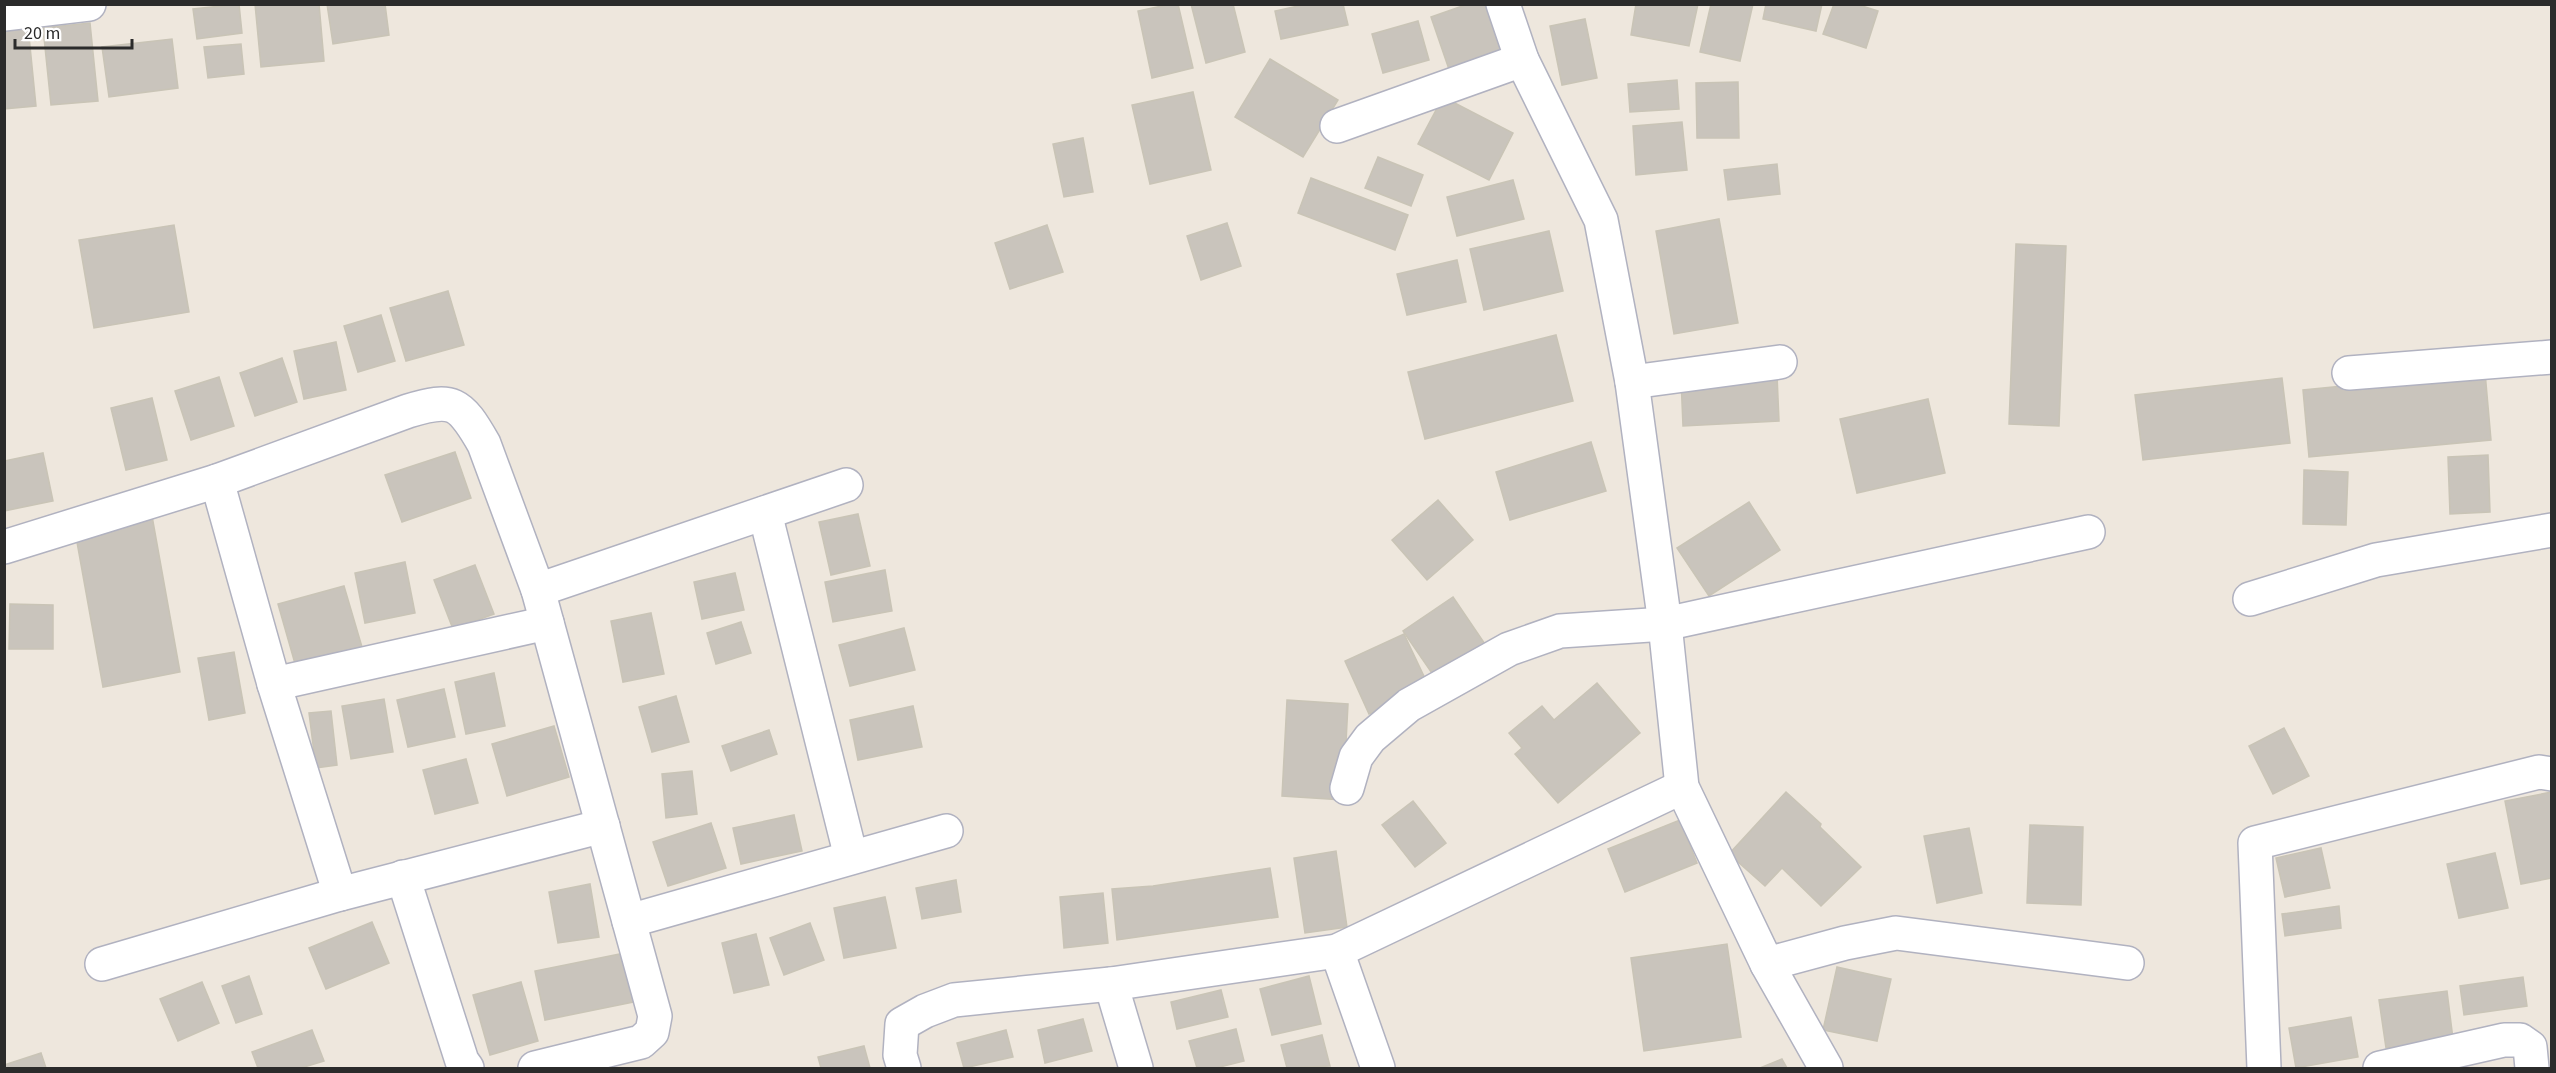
<svg xmlns="http://www.w3.org/2000/svg" width="2556" height="1073" viewBox="0 0 2556 1073" font-family="'Source Sans 3',sans-serif">
  <style>
    .building { fill: #c9c4bc; stroke: #c9c4b6; stroke-width: 1.5 }
    .lines { fill: none; stroke-linecap: round; stroke-linejoin: round }
    .minor-casing { stroke: #b1b2c0; stroke-width: 36 }
    .minor { stroke: #fff; stroke-width: 33 }
  </style>
  <rect width="100%" height="100%" fill="#eee7dd"/>
  <g class="building">
    <path d="M 239,4 L 242,33 L 197,39 L 193,9 Z"/>
    <path d="M 255,4 L 319,4 L 324,61 L 261,67 Z"/>
    <path d="M 327,4 L 385,4 L 389,35 L 333,44 Z"/>
    <path d="M 1171,4 L 1178,4 L 1193,68 L 1152,78 L 1138,11 Z"/>
    <path d="M 1191,4 L 1233,4 L 1245,52 L 1206,63 Z"/>
    <path d="M 1307,4 L 1343,4 L 1348,25 L 1281,39 L 1275,11 Z"/>
    <path d="M 1468,4 L 1490,4 L 1509,59 L 1452,78 L 1431,17 Z"/>
    <path d="M 1636,4 L 1698,4 L 1689,46 L 1631,35 Z"/>
    <path d="M 1711,4 L 1753,4 L 1740,61 L 1700,52 Z"/>
    <path d="M 1766,4 L 1822,4 L 1816,31 L 1763,19 Z"/>
    <path d="M 1834,4 L 1856,4 L 1878,11 L 1866,48 L 1823,34 Z"/>
    <path d="M 1585,19 L 1597,78 L 1562,85 L 1550,26 Z"/>
    <path d="M 1418,21 L 1429,60 L 1383,73 L 1372,34 Z"/>
    <path d="M 90,23 L 98,101 L 51,105 L 43,28 Z"/>
    <path d="M 28,26 L 36,106 L 4,109 L 4,29 Z"/>
    <path d="M 172,39 L 178,88 L 109,97 L 102,47 Z"/>
    <path d="M 241,44 L 244,74 L 208,78 L 204,47 Z"/>
    <path d="M 1270,59 L 1338,100 L 1303,157 L 1235,117 Z"/>
    <path d="M 1677,80 L 1679,109 L 1630,112 L 1628,84 Z"/>
    <path d="M 1738,82 L 1739,138 L 1697,138 L 1696,83 Z"/>
    <path d="M 1193,92 L 1211,170 L 1150,184 L 1132,105 Z"/>
    <path d="M 1443,97 L 1513,133 L 1489,180 L 1418,144 Z"/>
    <path d="M 1682,122 L 1687,170 L 1636,175 L 1633,126 Z"/>
    <path d="M 1083,138 L 1093,192 L 1064,197 L 1053,144 Z"/>
    <path d="M 1378,157 L 1423,175 L 1411,206 L 1365,188 Z"/>
    <path d="M 1777,164 L 1780,194 L 1728,200 L 1724,170 Z"/>
    <path d="M 1311,178 L 1408,215 L 1395,250 L 1298,213 Z"/>
    <path d="M 1513,180 L 1524,219 L 1457,236 L 1447,197 Z"/>
    <path d="M 1719,219 L 1738,323 L 1674,334 L 1656,231 Z"/>
    <path d="M 1227,223 L 1241,266 L 1201,280 L 1187,236 Z"/>
    <path d="M 174,225 L 189,312 L 94,328 L 79,240 Z"/>
    <path d="M 1047,225 L 1063,272 L 1010,289 L 995,243 Z"/>
    <path d="M 1549,231 L 1563,291 L 1484,310 L 1470,249 Z"/>
    <path d="M 2016,244 L 2066,246 L 2059,426 L 2009,424 Z"/>
    <path d="M 1457,260 L 1466,302 L 1407,315 L 1397,274 Z"/>
    <path d="M 448,291 L 464,345 L 406,361 L 390,308 Z"/>
    <path d="M 381,315 L 395,361 L 358,372 L 344,326 Z"/>
    <path d="M 1556,335 L 1573,401 L 1425,439 L 1408,372 Z"/>
    <path d="M 336,342 L 346,390 L 304,399 L 294,351 Z"/>
    <path d="M 282,358 L 297,402 L 255,416 L 240,373 Z"/>
    <path d="M 2485,372 L 2491,440 L 2309,457 L 2303,390 Z"/>
    <path d="M 1777,375 L 1779,421 L 1683,426 L 1681,379 Z"/>
    <path d="M 219,377 L 234,426 L 191,440 L 175,391 Z"/>
    <path d="M 2282,378 L 2290,443 L 2143,460 L 2135,395 Z"/>
    <path d="M 152,398 L 167,460 L 126,470 L 111,408 Z"/>
    <path d="M 1928,399 L 1945,473 L 1857,493 L 1840,419 Z"/>
    <path d="M 1591,442 L 1606,491 L 1510,520 L 1496,472 Z"/>
    <path d="M 455,452 L 471,498 L 402,522 L 385,475 Z"/>
    <path d="M 43,453 L 53,501 L 4,511 L 4,461 Z"/>
    <path d="M 2488,455 L 2490,512 L 2450,514 L 2448,457 Z"/>
    <path d="M 2304,470 L 2348,472 L 2346,525 L 2303,524 Z"/>
    <path d="M 1438,500 L 1473,540 L 1427,580 L 1392,540 Z"/>
    <path d="M 1749,502 L 1780,550 L 1709,596 L 1677,548 Z"/>
    <path d="M 858,514 L 870,566 L 831,575 L 819,522 Z"/>
    <path d="M 152,516 L 180,672 L 103,687 L 75,531 Z"/>
    <path d="M 405,562 L 415,613 L 365,623 L 355,573 Z"/>
    <path d="M 475,565 L 494,614 L 453,629 L 434,580 Z"/>
    <path d="M 885,570 L 892,611 L 833,622 L 825,582 Z"/>
    <path d="M 735,573 L 744,610 L 702,619 L 694,582 Z"/>
    <path d="M 344,586 L 362,647 L 296,667 L 278,604 Z"/>
    <path d="M 1453,597 L 1487,647 L 1438,682 L 1403,631 Z"/>
    <path d="M 10,604 L 53,605 L 53,649 L 9,649 Z"/>
    <path d="M 651,613 L 664,674 L 623,682 L 611,621 Z"/>
    <path d="M 741,622 L 751,653 L 716,664 L 707,633 Z"/>
    <path d="M 904,628 L 915,670 L 850,686 L 839,645 Z"/>
    <path d="M 1404,634 L 1429,687 L 1369,714 L 1345,661 Z"/>
    <path d="M 234,652 L 245,713 L 209,720 L 198,658 Z"/>
    <path d="M 494,673 L 505,726 L 466,734 L 455,682 Z"/>
    <path d="M 1597,683 L 1640,733 L 1558,803 L 1515,754 L 1522,748 L 1509,733 L 1542,706 L 1554,720 Z"/>
    <path d="M 444,689 L 455,737 L 408,747 L 397,700 Z"/>
    <path d="M 676,696 L 689,742 L 652,752 L 639,707 Z"/>
    <path d="M 384,699 L 393,752 L 351,759 L 342,706 Z"/>
    <path d="M 1287,700 L 1348,704 L 1343,800 L 1282,796 Z"/>
    <path d="M 913,706 L 922,747 L 858,760 L 850,720 Z"/>
    <path d="M 331,711 L 337,765 L 316,768 L 309,713 Z"/>
    <path d="M 554,726 L 569,777 L 507,796 L 492,744 Z"/>
    <path d="M 2284,728 L 2309,776 L 2273,794 L 2249,746 Z"/>
    <path d="M 769,730 L 777,754 L 731,771 L 722,746 Z"/>
    <path d="M 466,759 L 478,803 L 435,814 L 423,770 Z"/>
    <path d="M 692,771 L 697,814 L 666,818 L 662,774 Z"/>
    <path d="M 1786,792 L 1821,824 L 1820,827 L 1861,867 L 1821,906 L 1782,868 L 1765,886 L 1729,854 Z"/>
    <path d="M 2552,792 L 2552,878 L 2521,884 L 2505,801 Z"/>
    <path d="M 1413,801 L 1446,843 L 1415,867 L 1382,825 Z"/>
    <path d="M 794,815 L 802,851 L 741,864 L 733,828 Z"/>
    <path d="M 1680,820 L 1697,863 L 1625,892 L 1608,849 Z"/>
    <path d="M 711,823 L 726,868 L 668,886 L 653,842 Z"/>
    <path d="M 2030,825 L 2083,827 L 2081,905 L 2027,903 Z"/>
    <path d="M 1969,828 L 1982,893 L 1937,903 L 1924,836 Z"/>
    <path d="M 2321,848 L 2330,888 L 2285,897 L 2276,858 Z"/>
    <path d="M 1336,851 L 1347,927 L 1305,933 L 1294,858 Z"/>
    <path d="M 2495,853 L 2508,908 L 2459,918 L 2447,864 Z"/>
    <path d="M 1270,868 L 1278,917 L 1117,940 L 1112,889 L 1153,886 Z"/>
    <path d="M 956,880 L 961,912 L 922,919 L 916,888 Z"/>
    <path d="M 590,884 L 599,937 L 558,943 L 549,892 Z"/>
    <path d="M 1103,893 L 1108,943 L 1064,948 L 1060,897 Z"/>
    <path d="M 885,897 L 896,948 L 844,958 L 834,908 Z"/>
    <path d="M 2339,906 L 2341,928 L 2285,936 L 2282,914 Z"/>
    <path d="M 372,922 L 389,963 L 326,989 L 309,948 Z"/>
    <path d="M 810,923 L 824,960 L 784,975 L 770,938 Z"/>
    <path d="M 756,934 L 769,985 L 734,993 L 722,943 Z"/>
    <path d="M 1727,944 L 1741,1037 L 1644,1051 L 1631,958 Z"/>
    <path d="M 625,953 L 634,1002 L 545,1020 L 535,971 Z"/>
    <path d="M 1837,967 L 1891,979 L 1877,1041 L 1823,1030 Z"/>
    <path d="M 249,976 L 262,1014 L 236,1023 L 222,986 Z"/>
    <path d="M 1309,976 L 1321,1024 L 1272,1035 L 1260,989 Z"/>
    <path d="M 2523,977 L 2527,1006 L 2464,1015 L 2460,986 Z"/>
    <path d="M 202,982 L 219,1023 L 178,1041 L 160,999 Z"/>
    <path d="M 521,982 L 538,1041 L 490,1055 L 473,995 Z"/>
    <path d="M 1221,990 L 1228,1017 L 1177,1029 L 1171,1002 Z"/>
    <path d="M 2447,991 L 2453,1039 L 2386,1048 L 2379,1000 Z"/>
    <path d="M 2351,1017 L 2358,1057 L 2296,1068 L 2289,1028 Z"/>
    <path d="M 1083,1019 L 1092,1051 L 1045,1063 L 1038,1030 Z"/>
    <path d="M 1236,1029 L 1244,1061 L 1216,1068 L 1197,1068 L 1189,1041 Z"/>
    <path d="M 312,1030 L 324,1061 L 301,1068 L 258,1068 L 252,1052 Z"/>
    <path d="M 1006,1030 L 1013,1057 L 964,1068 L 957,1043 Z"/>
    <path d="M 1322,1035 L 1330,1066 L 1287,1068 L 1281,1045 Z"/>
    <path d="M 864,1046 L 870,1068 L 821,1068 L 818,1057 Z"/>
    <path d="M 41,1053 L 46,1068 L 4,1068 L 4,1065 Z"/>
    <path d="M 1782,1059 L 1787,1068 L 1760,1068 Z"/>
  </g>
  <g class="lines">
    <defs>
      <g id="minor">
        <path d="M 1503,4 L 1522,60 L 1601,220 L 1632,382 L 1665,624 L 1682,787 L 1767,964 L 1826,1068"/>
        <path d="M 4,14 L 89,4"/>
        <path d="M 1337,126 L 1522,60"/>
        <path d="M 2349,373 L 2552,357"/>
        <path d="M 1632,382 L 1780,362"/>
        <path d="M 217,481 L 274,684 L 340,894"/>
        <path d="M 765,513 L 851,857"/>
        <path d="M 4,547 L 217,481 L 408,411 C 453,397 460,402 484,444 L 538,590 L 655,1016 L 652,1032 L 641,1042 L 535,1068"/>
        <path d="M 538,590 L 846,485"/>
        <path d="M 2250,599 L 2376,560 L 2552,530"/>
        <path d="M 274,684 L 547,623"/>
        <path d="M 1347,788 L 1356,757 L 1370,738 L 1409,705 L 1509,649 L 1560,631 L 1665,624 L 2088,532"/>
        <path d="M 403,877 L 462,1061 L 467,1068"/>
        <path d="M 629,921 L 946,831"/>
        <path d="M 1337,951 L 1378,1068"/>
        <path d="M 102,964 L 340,894 L 603,826"/>
        <path d="M 1767,964 L 1845,943 L 1896,933 L 2127,963"/>
        <path d="M 1111,984 L 1136,1068"/>
        <path d="M 904,1068 L 900,1055 L 902,1024 L 925,1011 L 954,1000 L 1111,984 L 1337,951 L 1682,787"/>
        <path d="M 2264,1068 L 2255,843 L 2539,772 L 2552,774"/>
        <path d="M 2380,1068 L 2504,1040 L 2520,1040 L 2530,1047 L 2532,1068"/>
      </g>
    </defs>
    <use href="#minor" class="minor-casing"/>
    <use href="#minor" class="minor"/>
  </g>
  <rect width="2556" height="1073" fill="none" stroke="#2b2b2b" stroke-width="12"/>
  <path d="M15 39v9h117v-9" fill="none" stroke="#2b2b2b" stroke-width="3"/>
  <text x="24" y="39" font-size="18" fill="#2b2b2b" stroke="#ffffff" stroke-width="4.5" paint-order="stroke">20 m</text>
</svg>
